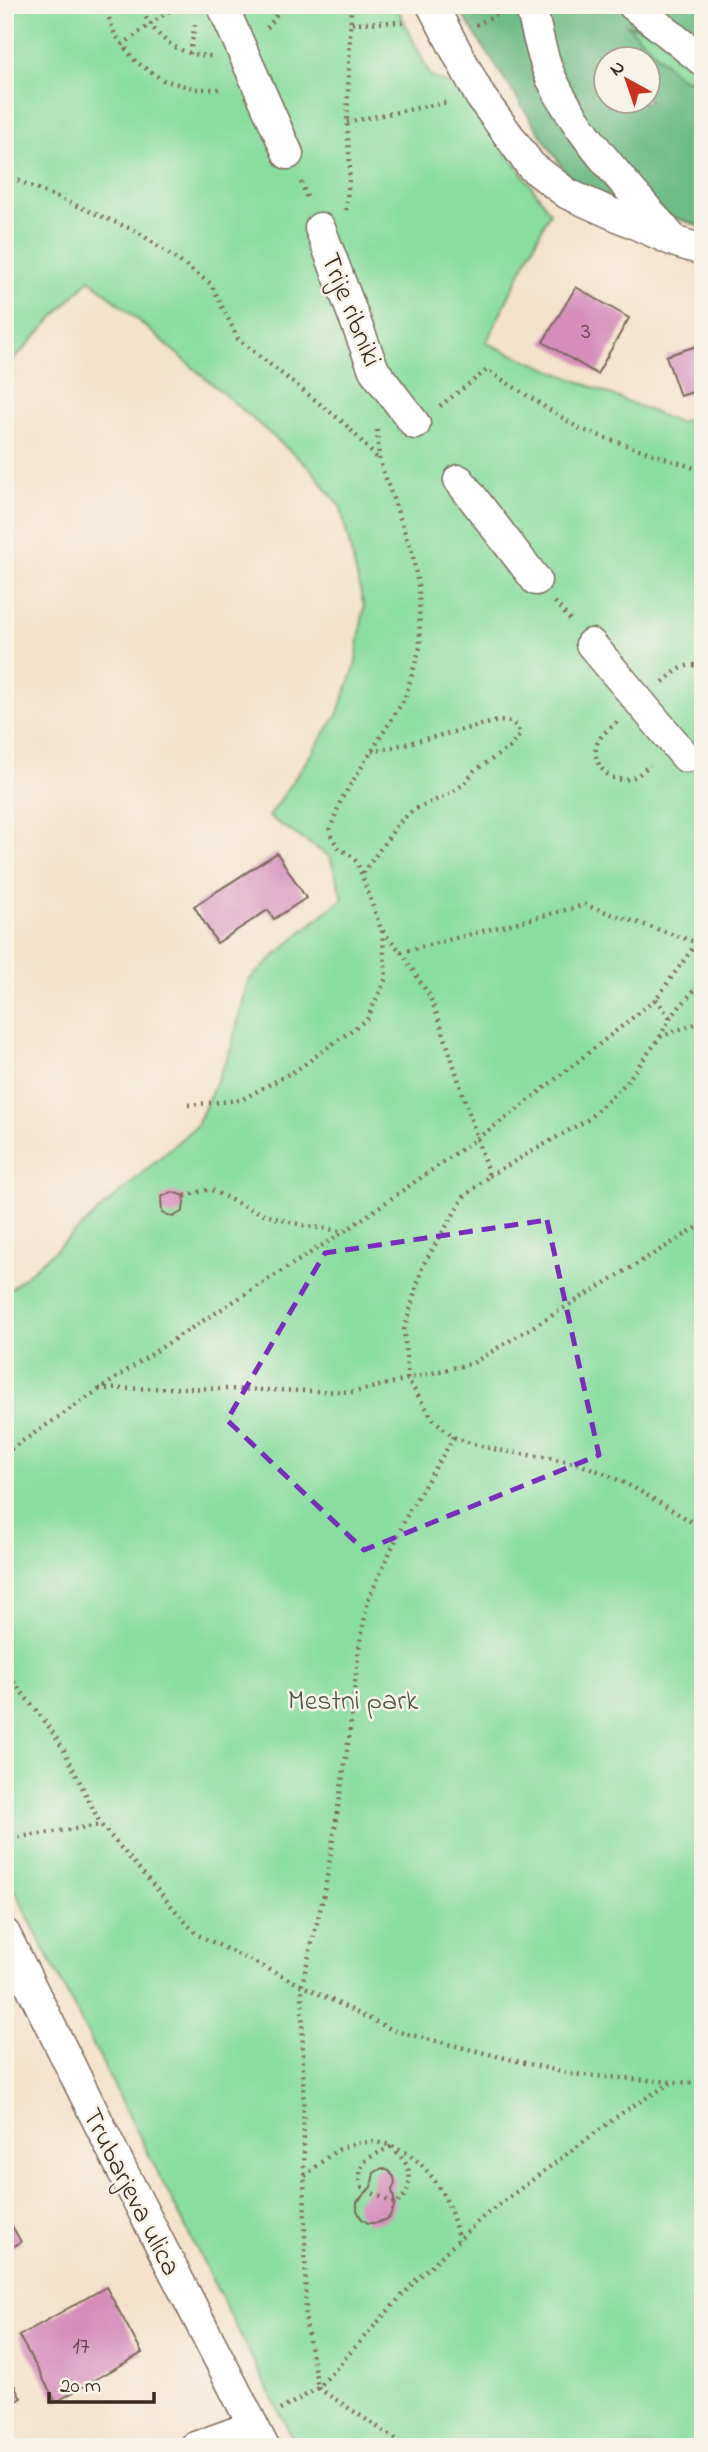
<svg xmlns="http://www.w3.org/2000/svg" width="708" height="2452" viewBox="0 0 708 2452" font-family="'Indie Flower',sans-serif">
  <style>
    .green { fill: #88dd9f; stroke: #62845e; stroke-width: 2 }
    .forest { fill: #6ebc86; stroke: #547352; stroke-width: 2; fill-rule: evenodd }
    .building { fill: #d68dbc }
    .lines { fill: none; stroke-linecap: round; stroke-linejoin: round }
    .street-casing { stroke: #7c6a5b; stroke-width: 33 }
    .path { stroke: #7c6a5b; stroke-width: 4.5; stroke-dasharray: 2 5; stroke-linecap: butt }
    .street { stroke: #fff; stroke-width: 30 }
    .marked { fill: none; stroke: #7b2cbf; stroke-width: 5; stroke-dasharray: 14 9; stroke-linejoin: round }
    .labels { text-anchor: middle; stroke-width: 5; stroke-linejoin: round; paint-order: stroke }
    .number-label { font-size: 24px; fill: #624346 }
    .street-label { font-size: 28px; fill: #3b2a1e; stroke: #f7f3e8 }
    .park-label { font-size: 28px; fill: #4e573e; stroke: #f7f3e8 }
  </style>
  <rect width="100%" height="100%" fill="#f7f3e8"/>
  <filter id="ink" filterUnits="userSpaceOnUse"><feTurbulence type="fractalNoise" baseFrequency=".0143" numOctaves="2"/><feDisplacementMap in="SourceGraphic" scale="14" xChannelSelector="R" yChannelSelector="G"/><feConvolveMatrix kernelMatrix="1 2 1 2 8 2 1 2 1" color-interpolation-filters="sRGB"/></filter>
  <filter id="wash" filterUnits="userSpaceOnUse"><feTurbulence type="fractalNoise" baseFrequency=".00686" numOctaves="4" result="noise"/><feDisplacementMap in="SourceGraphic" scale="28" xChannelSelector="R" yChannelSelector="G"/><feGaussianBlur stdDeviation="1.57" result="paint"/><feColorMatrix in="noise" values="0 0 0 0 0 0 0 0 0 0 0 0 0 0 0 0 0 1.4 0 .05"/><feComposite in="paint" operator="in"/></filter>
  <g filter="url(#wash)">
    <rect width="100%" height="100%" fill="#f4e2cb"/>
    <g class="green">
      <path d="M 5,5 L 396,5 L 431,77 L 463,90 L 550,212 L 486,343 L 679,423 L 703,413 L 703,2447 L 297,2447 L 5,1871 L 5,1294 L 197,1125 L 231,1049 L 248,981 L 291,941 L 343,898 L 330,857 L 269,817 L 337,715 L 355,667 L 364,607 L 341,508 L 311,469 L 90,279 L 5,369 Z"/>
      <path d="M 626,25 L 703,41 L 703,87 L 679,77 Z"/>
    </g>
    <path class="forest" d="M 456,5 L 702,5 L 703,41 L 627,25 L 679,77 L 703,87 L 703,227 L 586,188 L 566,173 ZM 606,60 L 648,60 L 648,102 L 606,102 Z"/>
    <g id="blocks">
      <g class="building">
        <path d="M 576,287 L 629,318 L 597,374 L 543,342 Z"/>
        <path d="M 703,344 L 703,389 L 680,396 L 666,356 Z"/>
        <path d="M 277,853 L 306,898 L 274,919 L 268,910 L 217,943 L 194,906 Z"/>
        <path d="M 172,1192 L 185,1196 L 183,1211 L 173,1217 L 162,1213 L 161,1197 Z"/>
        <path d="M 382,2168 L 389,2171 L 394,2177 L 395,2183 L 392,2190 L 395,2204 L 389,2218 L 377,2223 L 368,2223 L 361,2218 L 357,2210 L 357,2202 L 371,2187 L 374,2173 Z"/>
        <path d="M 5,2213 L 21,2242 L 5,2251 Z"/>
        <path d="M 106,2287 L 142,2353 L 56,2402 L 19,2336 Z"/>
        <path d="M 5,2367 L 21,2398 L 5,2407 Z"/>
      </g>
    </g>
  </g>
  <g filter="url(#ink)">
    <use href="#blocks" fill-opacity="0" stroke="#7c6a5b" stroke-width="2"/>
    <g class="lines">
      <defs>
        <g id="street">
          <path d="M 432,5 L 480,96 L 531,166 L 568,194 L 676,242 L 703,250"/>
          <path d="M 530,5 C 537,28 541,56 551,78 C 579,137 629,187 671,237"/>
          <path d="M 633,5 L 703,61"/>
          <path d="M 223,7 L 288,154"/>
          <path d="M 320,228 L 374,370 L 415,424"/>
          <path d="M 459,480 L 536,580"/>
          <path d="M 591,644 L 686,757"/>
          <path d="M 5,1934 L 123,2172 L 264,2447"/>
          <path d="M 195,2447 L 253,2426"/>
        </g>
      </defs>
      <use href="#street" class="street-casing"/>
      <g class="path">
        <path d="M 104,5 L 115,35 L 136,62 L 163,80 L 196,89 L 223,89"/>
        <path d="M 139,5 C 155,36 174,55 211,56"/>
        <path d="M 352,23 L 404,22"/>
        <path d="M 476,25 L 500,13"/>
        <path d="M 267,28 L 275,18 L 279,5"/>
        <path d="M 122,45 L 177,5"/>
        <path d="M 190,54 L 195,23"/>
        <path d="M 347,122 L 448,102"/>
        <path d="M 5,175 L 138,232 L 211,284 L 238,339 L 344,423 L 378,459"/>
        <path d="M 301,182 L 308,200"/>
        <path d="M 346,210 L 350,169 L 347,122 L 351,5"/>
        <path d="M 440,406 L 487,370 L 580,429 L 703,471"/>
        <path d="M 377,430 L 379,459 L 412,552 L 419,590 L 420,647 L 405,698 L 341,800 L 330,829 L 332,838 L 339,848 L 350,855 L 357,862 L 381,929 L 401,952 L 429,995 L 440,1022 L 489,1176 L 464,1197 L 423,1265 L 404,1330 L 408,1380 L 433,1419 L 454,1437 L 409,1511 L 368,1600 L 359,1648 L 349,1738 L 325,1890 L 302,1984 L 306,2324 L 318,2388 L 408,2447"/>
        <path d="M 555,602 L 572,622"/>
        <path d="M 663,682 C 676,671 686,661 703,667"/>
        <path d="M 617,722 C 609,729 598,736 596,748 C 594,768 612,785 632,778 C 638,776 645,769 650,765"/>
        <path d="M 363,873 L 398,824 L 413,810 L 450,794 L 465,783 L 474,771 L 509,748 L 519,736 L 518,728 L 512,722 L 498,721 L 372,752"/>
        <path d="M 401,952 L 585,905 L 698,943 L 703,950"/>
        <path d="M 656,999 L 670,1018"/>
        <path d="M 660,1037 L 670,1018 L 703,980"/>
        <path d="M 188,1105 L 241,1100 L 298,1069 L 367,1019 L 386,978 L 382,930"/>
        <path d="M 489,1176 L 587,1120 L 626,1083 L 660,1037 L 703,1021"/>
        <path d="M 185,1196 L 210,1189 C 259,1215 287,1225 343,1231"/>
        <path d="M 99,1389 L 180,1388 L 355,1392 L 473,1363 L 703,1224"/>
        <path d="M 454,1437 C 496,1454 531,1453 574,1463 C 620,1475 661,1505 703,1528"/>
        <path d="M 5,1453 L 171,1341 L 345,1231 L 513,1113 L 656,999 L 703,934"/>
        <path d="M 5,1671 L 47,1724 L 64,1750 L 101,1825"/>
        <path d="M 5,1839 L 101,1825 L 196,1934 L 395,2031 L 570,2074 L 672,2082 L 703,2083"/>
        <path d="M 392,2146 C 396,2153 402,2157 406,2164 C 414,2179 408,2197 395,2204 L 362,2188 C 354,2158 373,2157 392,2146 Z"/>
        <path d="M 305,2176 C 319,2165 332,2150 350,2145 C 409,2128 451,2189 458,2240"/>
        <path d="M 280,2410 L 318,2388 L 416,2280 L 484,2216 L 626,2110 L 671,2083"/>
      </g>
      <use href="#street" class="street"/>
    </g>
  </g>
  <path class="marked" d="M 547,1220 L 599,1455 L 364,1550 L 227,1420 L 325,1253 Z"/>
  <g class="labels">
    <g class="number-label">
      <text x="586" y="338">3</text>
      <text x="81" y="2353">17</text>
    </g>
    <g class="street-label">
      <text transform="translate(353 309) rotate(68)" y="10">Trije ribniki</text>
      <text transform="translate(133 2191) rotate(63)" y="10">Trubarjeva ulica</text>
    </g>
    <g class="park-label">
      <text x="353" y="1709">Mestni park</text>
    </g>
  </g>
  <rect width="708" height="2452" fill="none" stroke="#f7f3e8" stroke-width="28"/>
  <g transform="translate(627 80) rotate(320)"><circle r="33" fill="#f7f3e8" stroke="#aca397" stroke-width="2"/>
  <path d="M0-5L12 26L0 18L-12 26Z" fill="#c8321e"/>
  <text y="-10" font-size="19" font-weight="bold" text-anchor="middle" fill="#3b2a1e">N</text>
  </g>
  <path d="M49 2392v10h105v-10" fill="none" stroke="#3b2a1e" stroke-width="3.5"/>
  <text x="60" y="2392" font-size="21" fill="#3b2a1e" stroke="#f7f3e8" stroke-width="5" paint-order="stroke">20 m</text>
</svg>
